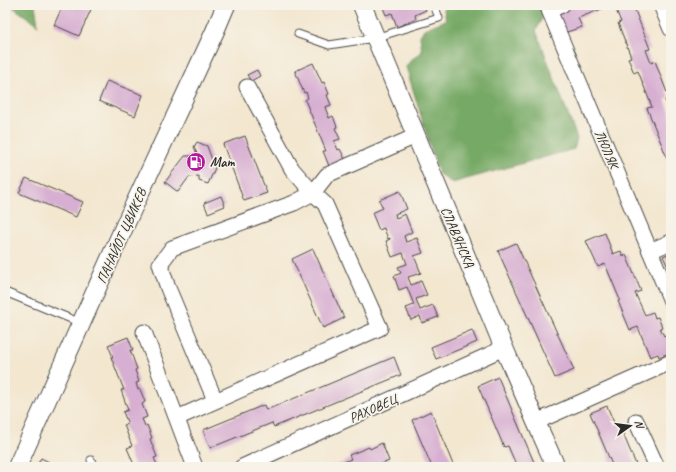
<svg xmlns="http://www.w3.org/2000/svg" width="676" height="472" viewBox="0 0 676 472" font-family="Caveat,sans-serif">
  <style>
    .forest { fill: #76a965; stroke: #506a48 }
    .building { fill: #d7afd2 }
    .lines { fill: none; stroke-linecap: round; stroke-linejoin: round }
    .service-casing { stroke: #494744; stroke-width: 9 }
    .minor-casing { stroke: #494744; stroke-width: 17 }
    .tertiary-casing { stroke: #494744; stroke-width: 20 }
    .service { stroke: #fff; stroke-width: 7 }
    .minor { stroke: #fff; stroke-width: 15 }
    .tertiary { stroke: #fff; stroke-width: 18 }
    .labels { text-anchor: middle; stroke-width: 3.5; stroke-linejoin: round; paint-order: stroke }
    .street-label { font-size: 14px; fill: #2b2b2b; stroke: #f7f3e8 }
    .poi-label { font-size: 14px; font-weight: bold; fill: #2b2b2b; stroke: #f7f3e8; text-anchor: start }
  </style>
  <rect width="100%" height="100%" fill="#f7f3e8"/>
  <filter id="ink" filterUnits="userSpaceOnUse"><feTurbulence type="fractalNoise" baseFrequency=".025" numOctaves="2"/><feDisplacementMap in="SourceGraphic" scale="8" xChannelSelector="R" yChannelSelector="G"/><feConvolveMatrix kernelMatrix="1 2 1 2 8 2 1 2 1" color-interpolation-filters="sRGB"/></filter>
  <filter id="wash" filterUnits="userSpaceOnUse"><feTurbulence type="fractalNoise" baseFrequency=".012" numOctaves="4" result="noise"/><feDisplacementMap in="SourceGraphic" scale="16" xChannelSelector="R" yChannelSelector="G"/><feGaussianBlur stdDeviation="0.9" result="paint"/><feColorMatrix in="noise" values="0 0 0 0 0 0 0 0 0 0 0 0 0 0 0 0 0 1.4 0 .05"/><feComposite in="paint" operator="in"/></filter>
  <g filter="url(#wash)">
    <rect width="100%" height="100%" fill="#f3e7d0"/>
    <g class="forest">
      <path d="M 10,5 L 35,5 L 38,25 Z"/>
      <path d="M 443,5 L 546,5 L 543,9 L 542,18 L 536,31 L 577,138 L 574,149 L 452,183 L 439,174 L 406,67 L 411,60 L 422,52 L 420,36 L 424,29 L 446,20 Z"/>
    </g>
    <g id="blocks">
      <g class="building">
        <path d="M 63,5 L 93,5 L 79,36 L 54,25 Z"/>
        <path d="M 382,5 L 424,5 L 426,10 L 415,15 L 416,19 L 397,27 L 392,13 L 386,15 Z"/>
        <path d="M 569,5 L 612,5 L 578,18 L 582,27 L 561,34 L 555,10 Z"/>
        <path d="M 614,5 L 633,5 L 650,49 L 646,50 L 651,63 L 655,61 L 669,98 L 665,100 L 671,114 L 671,157 L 667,158 L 647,108 L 652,107 L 638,71 L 634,73 L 628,58 L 631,57 L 618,23 L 621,22 Z"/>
        <path d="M 313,63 L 322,83 L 324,82 L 329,94 L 327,95 L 331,105 L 325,107 L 329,118 L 333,116 L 337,127 L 335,128 L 340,139 L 334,141 L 338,150 L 340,149 L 345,159 L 329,166 L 323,151 L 326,151 L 305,100 L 308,98 L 306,92 L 304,93 L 295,71 Z"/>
        <path d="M 257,70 L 260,76 L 251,81 L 247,75 Z"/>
        <path d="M 107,81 L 143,95 L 135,116 L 99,101 Z"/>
        <path d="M 245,136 L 267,193 L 244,201 L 223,144 Z"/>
        <path d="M 197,142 L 207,146 L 215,168 L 208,184 L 199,181 L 199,176 L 189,177 L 178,192 L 165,182 L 185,156 L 198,156 L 194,147 Z"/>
        <path d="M 26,178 L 83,202 L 76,217 L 19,193 Z"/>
        <path d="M 400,191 L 407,209 L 395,214 L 396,218 L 405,214 L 412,232 L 404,236 L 406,242 L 417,238 L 423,253 L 414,256 L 421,273 L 408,277 L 411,285 L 421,281 L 427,295 L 416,299 L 420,310 L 433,305 L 438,317 L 422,323 L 420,316 L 411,320 L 406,308 L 414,305 L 407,287 L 399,290 L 394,276 L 401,273 L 398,267 L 407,264 L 403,253 L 392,257 L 386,241 L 390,239 L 390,238 L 388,239 L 384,228 L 379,230 L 372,213 L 383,208 L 379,200 Z"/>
        <path d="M 221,196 L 225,206 L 208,213 L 204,203 Z"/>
        <path d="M 605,233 L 613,254 L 621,251 L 623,256 L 626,255 L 641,291 L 635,293 L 645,315 L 653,312 L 655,318 L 658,317 L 662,327 L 660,328 L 664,336 L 666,335 L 671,347 L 671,352 L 659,357 L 658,354 L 650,357 L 638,327 L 630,330 L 618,301 L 620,300 L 605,264 L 598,267 L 586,241 Z"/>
        <path d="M 516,243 L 574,370 L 555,378 L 498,251 Z"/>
        <path d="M 313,249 L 344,318 L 323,328 L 292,259 Z"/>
        <path d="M 671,253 L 671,274 L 663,256 Z"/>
        <path d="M 472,330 L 477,342 L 436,359 L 431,347 Z"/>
        <path d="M 128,337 L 133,350 L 130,350 L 137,369 L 135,370 L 139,382 L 136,383 L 138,390 L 140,389 L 145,402 L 142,404 L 147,417 L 142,419 L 145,426 L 147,425 L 152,438 L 150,439 L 157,457 L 154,458 L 158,467 L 135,467 L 127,448 L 132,446 L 124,425 L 128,424 L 123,412 L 128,410 L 121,390 L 124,390 L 111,357 L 113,357 L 108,345 Z"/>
        <path d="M 394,357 L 401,375 L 274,427 L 272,423 L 210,448 L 203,430 L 264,405 L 266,410 Z"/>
        <path d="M 498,377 L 536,467 L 517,467 L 508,446 L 504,447 L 478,386 Z"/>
        <path d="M 607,406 L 615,425 L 619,424 L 637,467 L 613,467 L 590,413 Z"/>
        <path d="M 431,411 L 454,467 L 432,467 L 412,420 Z"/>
        <path d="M 382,443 L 389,461 L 375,467 L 325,467 L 333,464 L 334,466 L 351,459 L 349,455 L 369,447 L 370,449 Z"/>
        <path d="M 41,458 L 49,462 L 46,467 L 36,467 Z"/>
      </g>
    </g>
  </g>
  <g filter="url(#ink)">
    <use href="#blocks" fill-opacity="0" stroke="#494744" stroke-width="1"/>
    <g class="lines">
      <defs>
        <g id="service">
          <path d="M 298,34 L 329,45 L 375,38 L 439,18 L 434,5"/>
          <path d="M 5,292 L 81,323"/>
          <path d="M 91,460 L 94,467"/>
        </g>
        <g id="minor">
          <path d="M 562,5 L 549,10 L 671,301"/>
          <path d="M 661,5 L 671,29"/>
          <path d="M 650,251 L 671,242"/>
          <path d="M 144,332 L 195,467"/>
          <path d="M 215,400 L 168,288 L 160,264 L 172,248 L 294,203 L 313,193 L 327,175 L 416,136"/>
          <path d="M 177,418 L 380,328 L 325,204 L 313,193 L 292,169 L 247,87"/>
          <path d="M 636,421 L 657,467"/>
          <path d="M 536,422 L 671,362"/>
          <path d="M 242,467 L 504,348"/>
        </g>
        <g id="tertiary">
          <path d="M 362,5 L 504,348 L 536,422 L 556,467"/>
          <path d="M 17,467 L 130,214 L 215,31 L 226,5"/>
        </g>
      </defs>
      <use href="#service" class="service-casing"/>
      <use href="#minor" class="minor-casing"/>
      <use href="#tertiary" class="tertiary-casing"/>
      <use href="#service" class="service"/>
      <use href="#minor" class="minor"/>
      <use href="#tertiary" class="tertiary"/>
    </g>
  </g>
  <defs>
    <symbol id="fuel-disc" viewBox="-11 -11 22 22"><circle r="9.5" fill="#b5179e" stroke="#f7f3e8"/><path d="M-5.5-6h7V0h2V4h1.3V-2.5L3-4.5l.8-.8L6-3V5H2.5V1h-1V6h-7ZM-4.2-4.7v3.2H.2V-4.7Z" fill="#fff"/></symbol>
  </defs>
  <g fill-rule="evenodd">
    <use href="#fuel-disc" x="185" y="151" width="22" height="22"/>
  </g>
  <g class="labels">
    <g class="street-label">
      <text transform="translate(607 149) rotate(67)" y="5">ЛЮЛЯК</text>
      <text transform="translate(121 236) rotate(-66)" y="5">ПАНАЙОТ ЦВИКЕВ</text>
      <text transform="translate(458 237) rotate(67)" y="5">СЛАВЯНСКА</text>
      <text transform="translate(373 408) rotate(-24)" y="5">РАХОВЕЦ</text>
    </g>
    <g class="poi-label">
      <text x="210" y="167">Мат</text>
    </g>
  </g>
  <rect width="676" height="472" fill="none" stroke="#f7f3e8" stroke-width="20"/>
  <g transform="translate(630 426) rotate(76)" stroke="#f7f3e8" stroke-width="3" paint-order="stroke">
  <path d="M0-3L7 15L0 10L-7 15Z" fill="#2b2b2b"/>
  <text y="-6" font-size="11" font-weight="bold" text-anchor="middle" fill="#2b2b2b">N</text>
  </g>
</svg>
